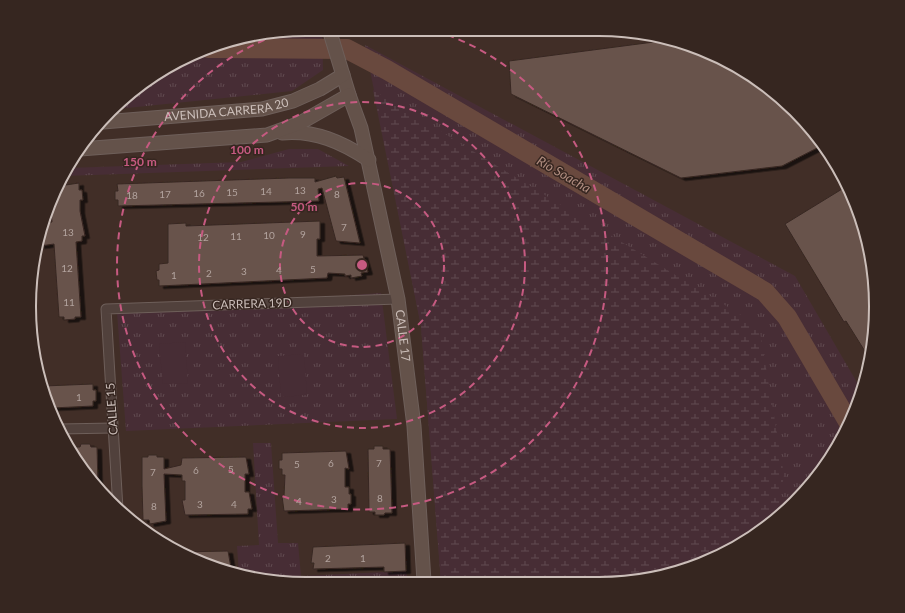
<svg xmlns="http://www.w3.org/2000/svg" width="905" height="613" viewBox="0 0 905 613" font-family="Lato,sans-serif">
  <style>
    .grass { fill: url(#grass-tufts) }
    .wetland { fill: url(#wetland-marsh) }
    .garden { fill: #472d35 }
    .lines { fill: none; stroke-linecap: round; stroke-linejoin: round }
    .river { stroke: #69493e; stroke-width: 20 }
    .building { fill: #68534c; stroke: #382822; filter: url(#shadow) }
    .street-casing { stroke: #6e5f5a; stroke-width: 11 }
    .secondary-casing { stroke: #6e5f5a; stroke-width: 15 }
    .street { stroke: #51413c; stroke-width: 9 }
    .secondary { stroke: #64524a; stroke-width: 13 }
    .ring { fill: none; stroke: #c65a81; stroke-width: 2; stroke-dasharray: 7 5 }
    .labels { text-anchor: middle; stroke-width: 3; stroke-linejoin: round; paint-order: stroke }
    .number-label { font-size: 10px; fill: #b2a39e }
    .street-label { font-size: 12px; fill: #cbbeb9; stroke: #362620 }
    .water-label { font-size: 13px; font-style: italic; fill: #b18e81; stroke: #362620 }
    .rim { fill: none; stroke: #cbbeb9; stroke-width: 2 }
    .centre { fill: #c65a81; stroke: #362620; stroke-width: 2 }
    .ring-label { font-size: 12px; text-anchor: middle; font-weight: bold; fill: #c65a81; stroke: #362620; stroke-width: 3; stroke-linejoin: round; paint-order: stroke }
  </style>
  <defs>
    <pattern id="grass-tufts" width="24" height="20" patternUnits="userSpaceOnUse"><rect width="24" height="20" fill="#472d35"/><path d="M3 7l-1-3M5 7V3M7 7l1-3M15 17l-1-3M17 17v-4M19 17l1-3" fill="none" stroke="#604a50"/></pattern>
    <pattern id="wetland-marsh" width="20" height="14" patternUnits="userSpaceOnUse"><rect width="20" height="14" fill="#472d35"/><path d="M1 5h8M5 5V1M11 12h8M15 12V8" fill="none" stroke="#604a50"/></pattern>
    <filter id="shadow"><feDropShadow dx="4.5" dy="2.5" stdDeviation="0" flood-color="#0009"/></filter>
  </defs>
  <rect width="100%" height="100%" fill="#412e27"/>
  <g class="grass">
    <path d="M 306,29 L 322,30 L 323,70 L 292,91 L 117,109 L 152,76 L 218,44 Z"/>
    <path d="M 365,45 L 795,276 L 862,391 C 833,486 750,558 653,578 C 621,585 586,584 553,583 C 516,583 479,582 441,582 L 421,326 Z"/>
    <path d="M 289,149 L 318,149 L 349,166 L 64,176 L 69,168 L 241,162 Z"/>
    <path d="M 381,293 L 397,419 L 126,431 L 117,312 Z"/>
    <path d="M 253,443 L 271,443 L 278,543 L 298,543 L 301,576 L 406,571 L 408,581 L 253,579 L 239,574 L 237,546 L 259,545 Z"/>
  </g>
  <path class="wetland" d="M 373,90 L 759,326 L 784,475 L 777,517 L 753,537 L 705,563 L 653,579 L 598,584 L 441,582 L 421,326 Z"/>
  <g class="garden">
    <path d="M 185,342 L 188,383 L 163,384 L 159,344 Z"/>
    <path d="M 304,354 L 307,395 L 281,397 L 278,356 Z"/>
  </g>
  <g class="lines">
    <path class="river" d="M 208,48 L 347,49 L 387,70 L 765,292 L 787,317 L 849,423"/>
  </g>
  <g class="building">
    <path d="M 669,40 L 721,58 L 795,110 L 823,145 L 782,166 L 681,178 L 511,94 L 509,61 Z"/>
    <path d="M 336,176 L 337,178 L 344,177 L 360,243 L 336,241 L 322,188 L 318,189 L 319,201 L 118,206 L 118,200 L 115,200 L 115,191 L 118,191 L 117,184 L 289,178 L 315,178 L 315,182 Z"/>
    <path d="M 79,183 L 79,190 L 82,190 L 83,200 L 80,200 L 80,211 L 85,236 L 82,236 L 82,241 L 76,242 L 81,317 L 75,317 L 75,319 L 64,320 L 64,317 L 59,317 L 54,244 L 40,246 L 45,223 L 52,222 L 50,200 L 59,186 Z"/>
    <path d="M 847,186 L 855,200 L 871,252 L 876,306 L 871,361 L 846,321 L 844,322 L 785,224 Z"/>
    <path d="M 320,221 L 320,239 L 317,239 L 317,256 L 363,255 L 368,272 L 361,273 L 362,276 L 351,278 L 351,275 L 345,276 L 345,274 L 328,273 L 327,278 L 223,283 L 159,286 L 159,280 L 157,280 L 156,271 L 159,270 L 159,264 L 168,263 L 168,224 L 186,223 L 186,226 Z"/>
    <path d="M 93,384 L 93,390 L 96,390 L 96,401 L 93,401 L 93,406 L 52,408 L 44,386 Z"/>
    <path d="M 81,444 L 90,444 L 91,447 L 97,447 L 98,486 L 74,456 L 74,447 L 80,447 Z"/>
    <path d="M 374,446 L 383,446 L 383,449 L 390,449 L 392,513 L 385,513 L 384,515 L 375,515 L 375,512 L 369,512 L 368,449 L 374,449 Z"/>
    <path d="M 346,451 L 349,469 L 345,468 L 345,487 L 349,487 L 349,494 L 351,494 L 351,504 L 348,504 L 348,509 L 284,511 L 282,496 L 284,496 L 285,475 L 282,475 L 282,469 L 279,469 L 279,460 L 282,460 L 282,453 Z"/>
    <path d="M 148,455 L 157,455 L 157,457 L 164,457 L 164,469 L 181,465 L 182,458 L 246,457 L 249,474 L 245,474 L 245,492 L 249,492 L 252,509 L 248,509 L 248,514 L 185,515 L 182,500 L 185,500 L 185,481 L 182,481 L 182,475 L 164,474 L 166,521 L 150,524 L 149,520 L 143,520 L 142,486 L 142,457 L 148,457 Z"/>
    <path d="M 405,543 L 406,571 L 384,572 L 384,567 L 313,569 L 314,563 L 311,563 L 313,547 Z"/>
    <path d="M 228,551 L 231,568 L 228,568 L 228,570 L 179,552 Z"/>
  </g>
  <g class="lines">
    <defs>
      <g id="street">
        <path d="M 60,429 L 113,428"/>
        <path d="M 118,509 L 106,309 L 398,299"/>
      </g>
      <g id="secondary">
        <path id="s1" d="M 329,29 L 349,95 L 361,128 L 398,299 L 414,426 L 424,581"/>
        <path id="s2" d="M 103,122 L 262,109 L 293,101 L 320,89 L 343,75"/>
        <path d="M 282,133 C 315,130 342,142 369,160"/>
        <path d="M 80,149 L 267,135 L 300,123 L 349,95"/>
      </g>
    </defs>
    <use href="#street" class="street-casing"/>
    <use href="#secondary" class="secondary-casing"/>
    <use href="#street" class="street"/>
    <use href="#secondary" class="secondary"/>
  </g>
  <g class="ring">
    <circle cx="362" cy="265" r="82"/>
    <circle cx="362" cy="265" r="163"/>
    <path d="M436 31A245 245 0 1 1 282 33"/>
  </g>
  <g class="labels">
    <g class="number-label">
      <text x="300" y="194">13</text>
      <text x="266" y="195">14</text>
      <text x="232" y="196">15</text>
      <text x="199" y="197">16</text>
      <text x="165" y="198">17</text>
      <text x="337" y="198">8</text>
      <text x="132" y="199">18</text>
      <text x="344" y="231">7</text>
      <text x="68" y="236">13</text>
      <text x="303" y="238">9</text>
      <text x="269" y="239">10</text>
      <text x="236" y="240">11</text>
      <text x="203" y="241">12</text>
      <text x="67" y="272">12</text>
      <text x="313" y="273">5</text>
      <text x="279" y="274">4</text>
      <text x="244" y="275">3</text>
      <text x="209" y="277">2</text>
      <text x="174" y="279">1</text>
      <text x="69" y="306">11</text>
      <text x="79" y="401">1</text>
      <text x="331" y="467">6</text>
      <text x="379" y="467">7</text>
      <text x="297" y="468">5</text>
      <text x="231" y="473">5</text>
      <text x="196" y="474">6</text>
      <text x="153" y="476">7</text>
      <text x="380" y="502">8</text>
      <text x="334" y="503">3</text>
      <text x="299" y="505">4</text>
      <text x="200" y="508">3</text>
      <text x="234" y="508">4</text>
      <text x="154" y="510">8</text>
      <text x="328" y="562">2</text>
      <text x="363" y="562">1</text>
    </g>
    <g class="street-label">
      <text dy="4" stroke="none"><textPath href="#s2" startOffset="124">AVENIDA CARRERA 20</textPath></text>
      <text transform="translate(252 304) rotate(-2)" y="4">CARRERA 19D</text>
      <text dy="4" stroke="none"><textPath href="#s1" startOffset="316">CALLE 17</textPath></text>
      <text transform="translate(112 409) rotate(-94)" y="4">CALLE 15</text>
    </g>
    <g class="water-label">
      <text transform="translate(564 174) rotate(30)" y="5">Río Soacha</text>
    </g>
  </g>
  <path d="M0 0H905V613H0ZM306 36H599A270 270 0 0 1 869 306V307A270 270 0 0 1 599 577H306A270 270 0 0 1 36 307V306A270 270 0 0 1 306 36Z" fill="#362620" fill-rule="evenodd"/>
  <path class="rim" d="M306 36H599A270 270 0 0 1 869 306V307A270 270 0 0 1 599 577H306A270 270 0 0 1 36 307V306A270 270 0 0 1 306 36Z"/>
  <circle cx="362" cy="265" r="6" class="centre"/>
  <g class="ring-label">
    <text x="247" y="154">100 m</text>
    <text x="140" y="166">150 m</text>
    <text x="304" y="211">50 m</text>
  </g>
</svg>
